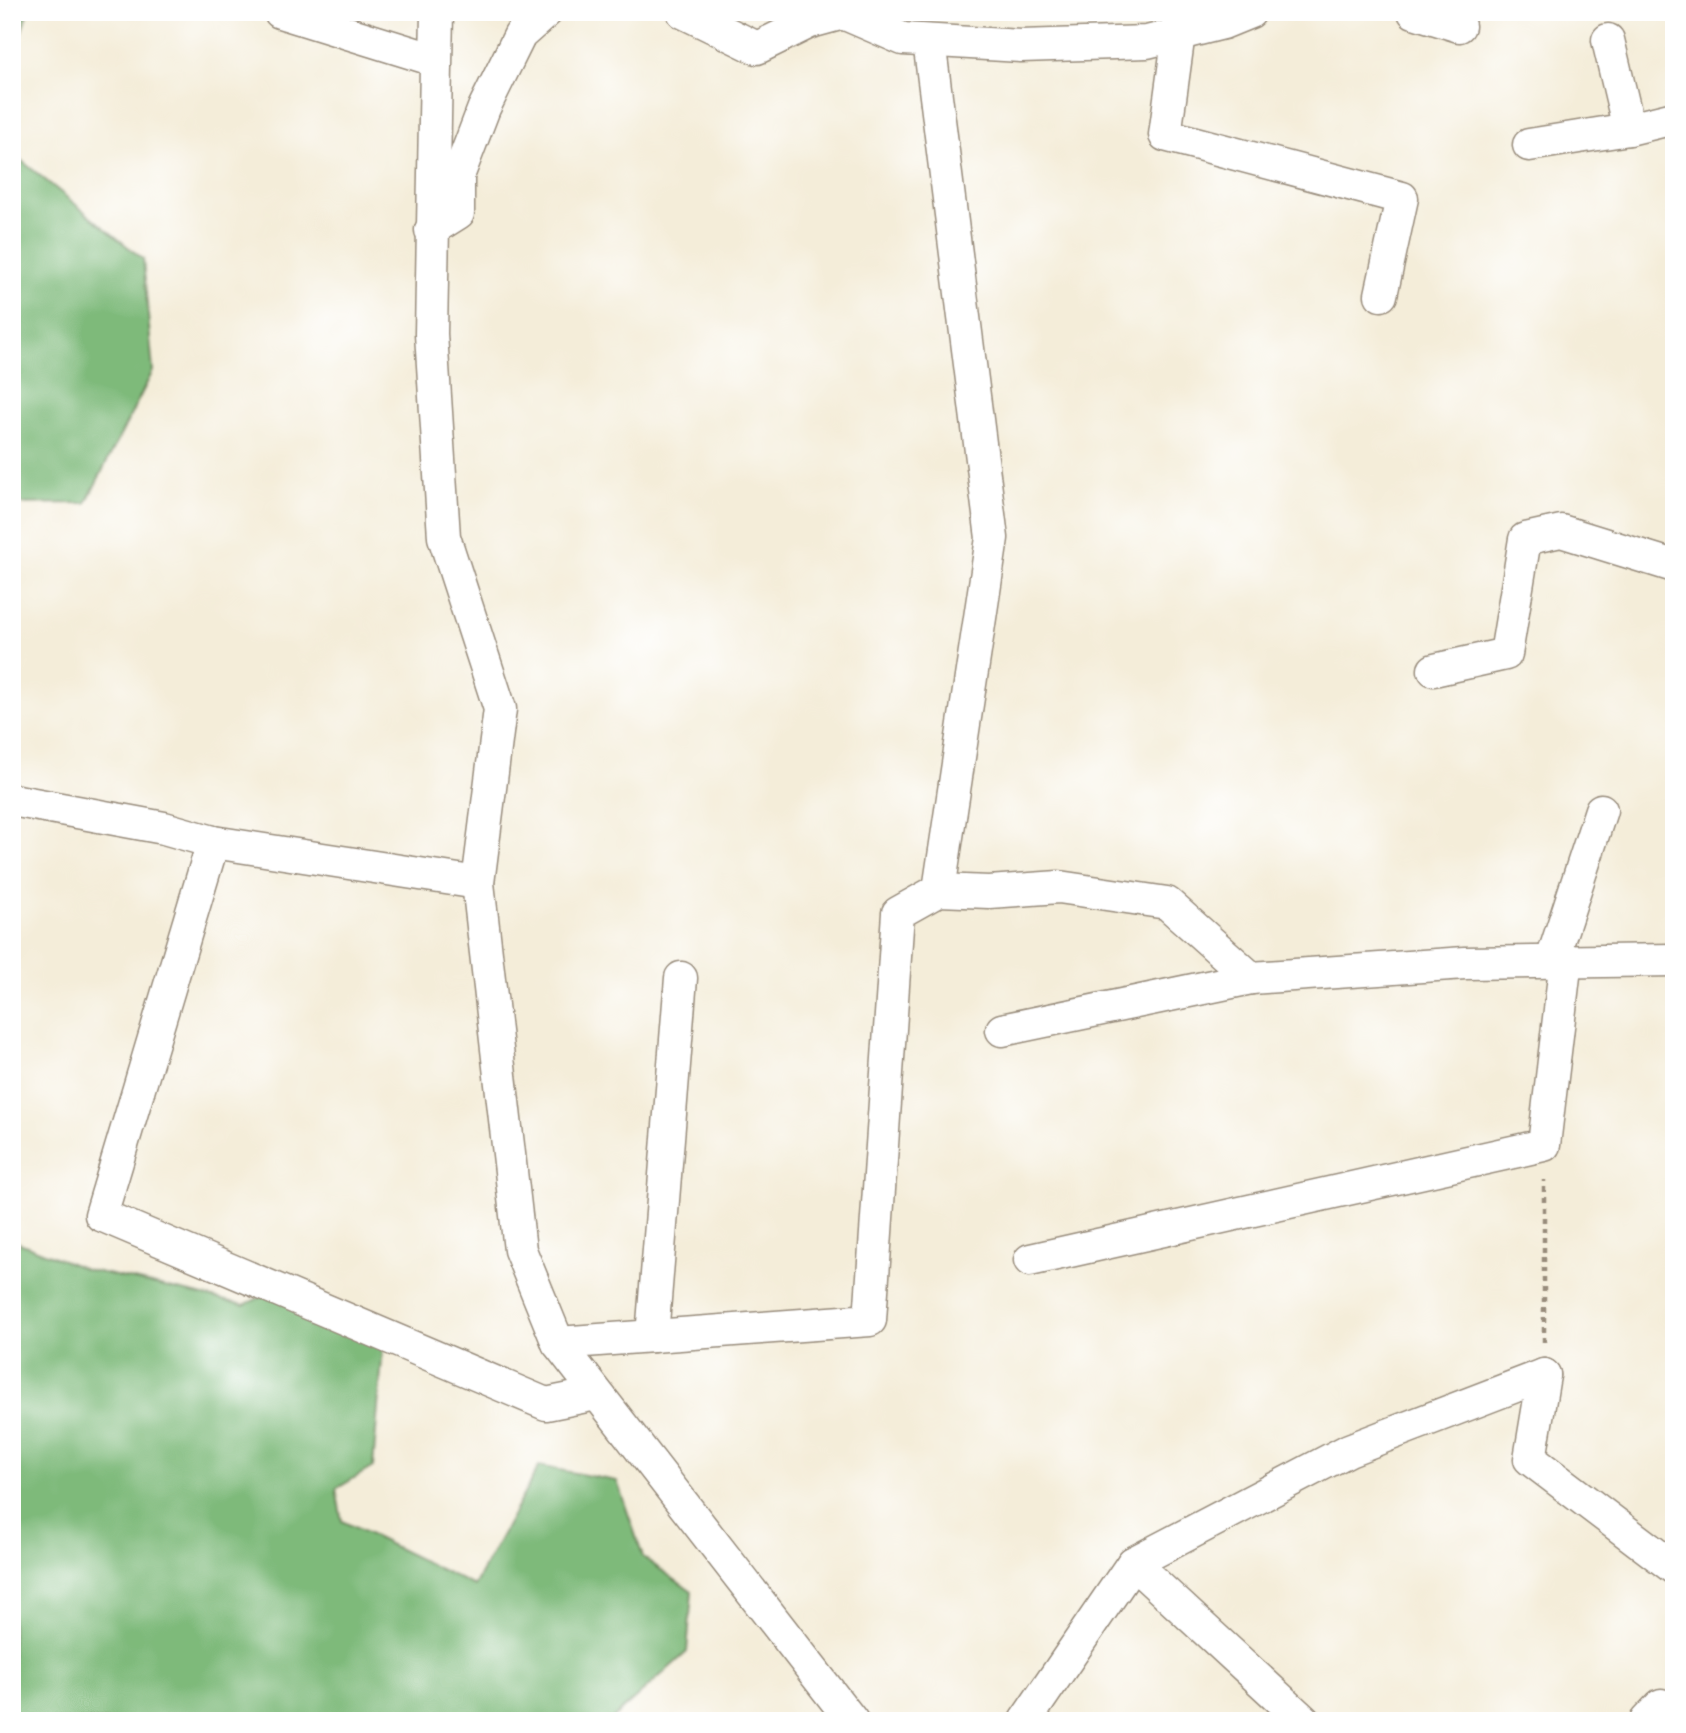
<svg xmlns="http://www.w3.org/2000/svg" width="1686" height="1733" viewBox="0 0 1686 1733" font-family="Mynerve,sans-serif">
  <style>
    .forest { fill: #7eba7a; stroke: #5c724c; stroke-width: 2 }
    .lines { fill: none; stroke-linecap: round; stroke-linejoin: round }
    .street-casing { stroke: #988c7c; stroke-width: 35 }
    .path { stroke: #988c7c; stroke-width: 4.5; stroke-dasharray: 5 5; stroke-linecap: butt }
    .street { stroke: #fff; stroke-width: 32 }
  </style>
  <rect width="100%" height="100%" fill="#fff"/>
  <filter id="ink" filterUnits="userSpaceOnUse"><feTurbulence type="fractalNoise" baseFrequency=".0143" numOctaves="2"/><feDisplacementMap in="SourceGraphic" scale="14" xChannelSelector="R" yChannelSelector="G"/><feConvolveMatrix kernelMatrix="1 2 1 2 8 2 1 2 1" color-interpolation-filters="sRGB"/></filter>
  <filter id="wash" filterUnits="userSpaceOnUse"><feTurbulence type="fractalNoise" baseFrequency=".00686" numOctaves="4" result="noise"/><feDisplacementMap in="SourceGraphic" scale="28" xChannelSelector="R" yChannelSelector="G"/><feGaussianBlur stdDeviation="1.57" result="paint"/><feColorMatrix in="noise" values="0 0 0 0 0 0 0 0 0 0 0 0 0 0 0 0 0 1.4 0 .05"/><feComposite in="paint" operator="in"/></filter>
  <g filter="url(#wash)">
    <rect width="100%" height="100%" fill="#f4edd9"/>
    <g class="forest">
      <path d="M 12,12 L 28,12 L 12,60 Z"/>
      <path d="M 12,153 L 143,259 L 153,371 L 86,503 L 12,504 Z"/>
      <path d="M 12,1240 L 85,1269 L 244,1305 L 267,1294 L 383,1348 L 373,1467 L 336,1489 L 342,1521 L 474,1586 L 539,1466 L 617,1481 L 643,1557 L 692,1592 L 687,1652 L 610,1721 L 12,1721 Z"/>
    </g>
  </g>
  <g filter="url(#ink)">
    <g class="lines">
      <defs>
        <g id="street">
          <path d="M 280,12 L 435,60"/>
          <path d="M 437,12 L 431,334 L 444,537 L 500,709 L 478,883 L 520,1250 L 558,1343 L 852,1721"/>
          <path d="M 683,12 L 757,48 L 810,22 L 843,13 L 903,39 L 1021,46 L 1147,42 L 1223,23 L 1250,12"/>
          <path d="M 1414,12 L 1459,26"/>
          <path d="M 1179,33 L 1165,135 L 1402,198 L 1381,295"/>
          <path d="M 1608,40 L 1629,129"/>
          <path d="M 929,41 L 992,538 L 939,890"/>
          <path d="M 1529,145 L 1629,129 L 1674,118"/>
          <path d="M 431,230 L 458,213 L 458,176 L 484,108 L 520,35 L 546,12"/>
          <path d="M 1434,670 L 1506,654 L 1525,539 L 1561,531 L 1674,566"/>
          <path d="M 12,800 L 164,828 L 213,842 L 478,883"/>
          <path d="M 213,842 L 101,1215 L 546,1404 L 596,1394"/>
          <path d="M 1552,960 L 1601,810"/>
          <path d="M 1002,1030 L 1251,978"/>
          <path d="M 1030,1260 L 1544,1145 L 1566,959"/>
          <path d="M 652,1336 L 681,978"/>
          <path d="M 558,1343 L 870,1320 L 898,913 L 939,890 L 989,892 L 1059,887 L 1167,903 L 1251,978 L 1465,963 L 1674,960"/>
          <path d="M 1544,1375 L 1530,1459 L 1674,1568"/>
          <path d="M 1133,1563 L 1304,1721"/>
          <path d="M 1025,1721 L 1133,1563 L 1349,1450 L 1544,1375"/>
          <path d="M 1646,1721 L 1661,1705 L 1674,1710"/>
        </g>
      </defs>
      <use href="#street" class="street-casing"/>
      <path class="path" d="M 1544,1342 L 1544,1180"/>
      <use href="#street" class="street"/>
    </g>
  </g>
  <rect width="1686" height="1733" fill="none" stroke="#fff" stroke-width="42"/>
</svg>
